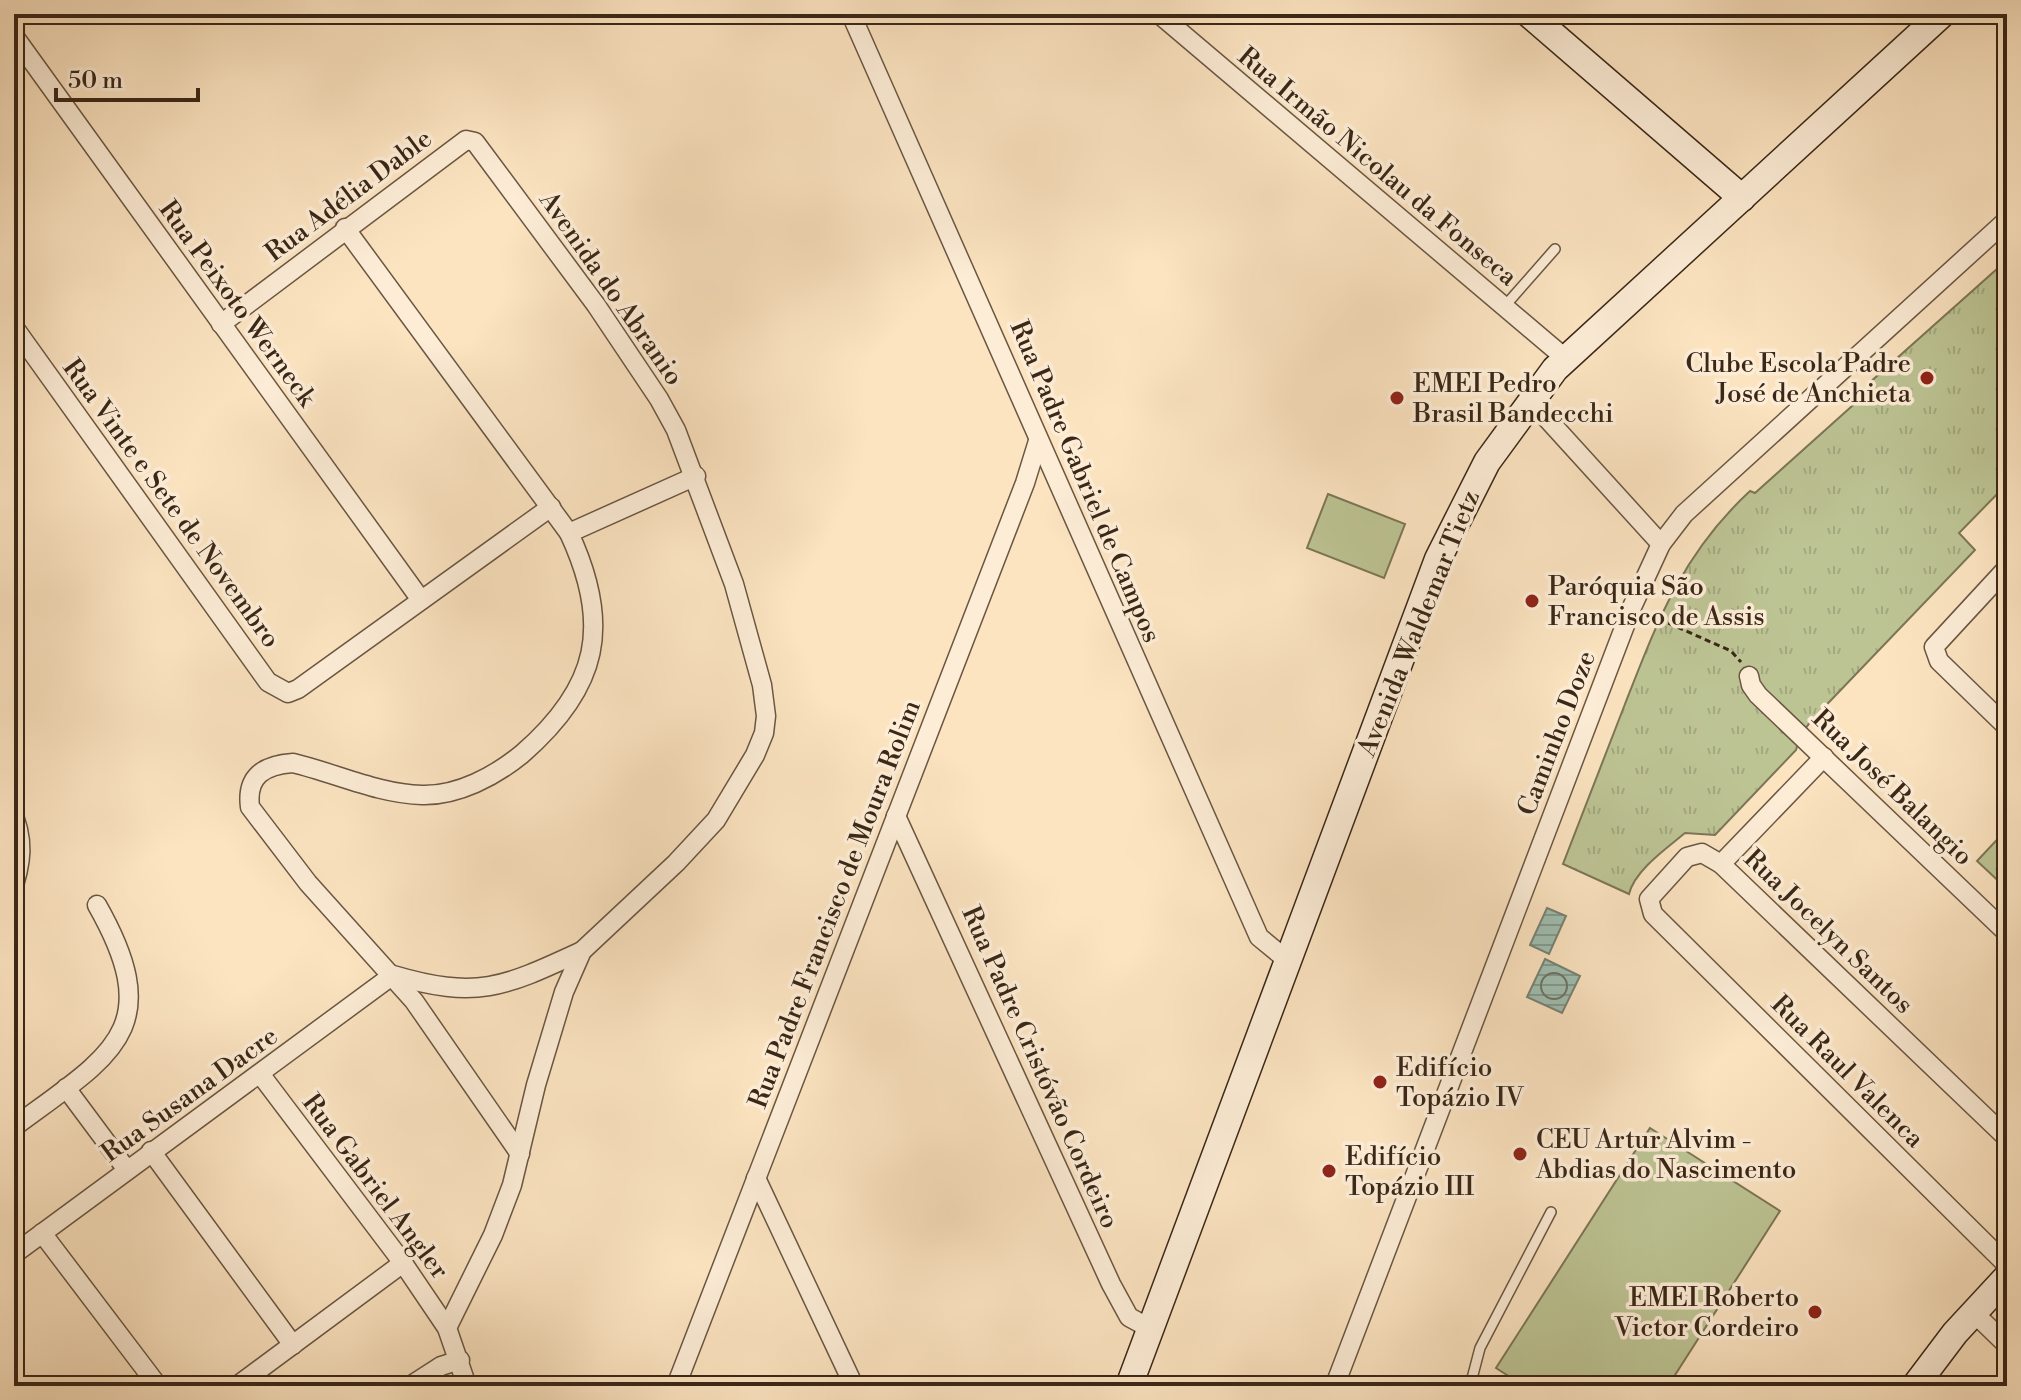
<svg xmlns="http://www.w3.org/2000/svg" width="2021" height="1400" viewBox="0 0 2021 1400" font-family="'Libre Bodoni',serif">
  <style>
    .grass { fill: #bdc494; stroke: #7c7656; stroke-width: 2 }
    .park { fill: url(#park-tufts); stroke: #7c7656; stroke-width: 2 }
    .water { fill: url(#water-rules); stroke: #778275; stroke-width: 2 }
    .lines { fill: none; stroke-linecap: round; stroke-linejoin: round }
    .shore { stroke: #6c7365; stroke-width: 2 }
    .lane-casing { stroke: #6a5642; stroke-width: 12 }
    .street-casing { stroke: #6a5642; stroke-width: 21 }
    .secondary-casing { stroke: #3a2717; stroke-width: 29 }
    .path { stroke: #3a2717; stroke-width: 3; stroke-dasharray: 6 4; stroke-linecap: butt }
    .lane { stroke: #fdedd7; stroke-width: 9 }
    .street { stroke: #fdedd7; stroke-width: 18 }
    .secondary { stroke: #fdedd7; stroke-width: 26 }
    .poi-dot { fill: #8f2418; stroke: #fdedd7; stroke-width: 3 }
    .labels { text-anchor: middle; stroke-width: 7; stroke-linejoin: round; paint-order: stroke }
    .street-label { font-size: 26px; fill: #3a2717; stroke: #fdedd7 }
    .poi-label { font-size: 26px; fill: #3a2717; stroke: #fdedd7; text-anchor: start }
  </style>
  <defs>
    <pattern id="park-tufts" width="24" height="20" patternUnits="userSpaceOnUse" patternTransform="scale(2)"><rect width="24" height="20" fill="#bdc494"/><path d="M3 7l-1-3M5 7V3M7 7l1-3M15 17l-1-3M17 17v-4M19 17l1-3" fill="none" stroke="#a3a87f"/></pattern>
    <pattern id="water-rules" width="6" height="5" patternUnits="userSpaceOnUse" patternTransform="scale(2)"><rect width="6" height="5" fill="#9fbfb3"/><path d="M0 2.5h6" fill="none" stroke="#839b91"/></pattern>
  </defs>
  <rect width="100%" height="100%" fill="#fce4c1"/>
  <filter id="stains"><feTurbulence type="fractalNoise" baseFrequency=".0025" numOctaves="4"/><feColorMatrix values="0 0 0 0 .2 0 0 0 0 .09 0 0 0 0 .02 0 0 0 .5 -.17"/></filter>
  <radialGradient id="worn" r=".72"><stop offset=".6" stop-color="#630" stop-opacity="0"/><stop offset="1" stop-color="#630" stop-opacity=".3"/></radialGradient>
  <g class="grass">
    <path d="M 1328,494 L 1405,524 L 1384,578 L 1307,548 Z"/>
    <path d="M 1650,1128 L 1780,1211 L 1668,1386 L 1524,1386 L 1496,1368 Z"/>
  </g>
  <g class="park">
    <path d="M 2007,260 L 2007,484 L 1959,533 L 1975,550 L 1811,721 L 1800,736 L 1796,750 L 1715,835 L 1685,833 C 1667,848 1635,870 1629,894 L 1563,864 C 1583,811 1604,758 1625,704 C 1658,620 1682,554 1750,491 L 1755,493 L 1871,389 L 1868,384 Z"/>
    <path d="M 2007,829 L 2007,889 L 1977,861 Z"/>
  </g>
  <g class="water">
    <path d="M 1547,908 L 1566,916 L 1549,954 L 1530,945 Z"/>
    <path d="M 1545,959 L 1580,976 L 1562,1013 L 1527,997 Z"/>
  </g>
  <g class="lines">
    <circle class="shore" cx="1554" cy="986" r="13"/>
    <defs>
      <g id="lane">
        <path d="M 1504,307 L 1555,249"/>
        <path d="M 14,805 C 30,838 27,864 14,899"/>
        <path d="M 1470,1386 L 1480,1348 L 1551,1212"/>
      </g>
      <g id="street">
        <path d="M 851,14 L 1259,937 L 1287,960"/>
        <path d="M 1159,14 L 1565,358"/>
        <path d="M 14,36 L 421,600"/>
        <path d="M 345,228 L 569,533 C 612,625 599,687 522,754 C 495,776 458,796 422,795 C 379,794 335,773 293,763 C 264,765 246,776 250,807 L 308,883 L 414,1001 L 520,1154"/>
        <path d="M 221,324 L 466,140 L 475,142 L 596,305 L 659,399 L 676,430 L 734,584 L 762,685 L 766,716 L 764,733 L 755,755 L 716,820 L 676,863 L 582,951 L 564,992 L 536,1085 L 512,1185 L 493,1235 L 447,1328"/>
        <path d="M 14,327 L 268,682 L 288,693 L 298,689 L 551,507"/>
        <path d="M 1531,401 L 1661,544"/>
        <path d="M 569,533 L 696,476"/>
        <path d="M 2007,568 L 1934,647 L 1939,661 L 2007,727"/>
        <path d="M 1749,676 L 1751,685 L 1758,695 L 2007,933"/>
        <path d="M 1824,757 L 1721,864 L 2007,1138"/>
        <path d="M 896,816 L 1111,1284 L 1129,1317 L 1151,1329"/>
        <path d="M 1721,864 L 1702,853 L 1687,857 L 1649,899 L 1653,914 L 2007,1265"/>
        <path d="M 261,1075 L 403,1263 L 447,1328 L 467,1386"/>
        <path d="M 66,1088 L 127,1170"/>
        <path d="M 14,1127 C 111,1055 168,1030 97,905"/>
        <path d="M 151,1151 L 293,1345"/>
        <path d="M 756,1178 L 854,1386"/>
        <path d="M 42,1233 L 158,1386"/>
        <path d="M 14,1254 L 393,975 C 478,1000 504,987 582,951"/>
        <path d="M 1974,1313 L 2007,1345"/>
        <path d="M 1335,1385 L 1632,607 L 1661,544 L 1684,514 L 2007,220"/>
        <path d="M 237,1386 L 403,1263"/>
        <path d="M 410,1386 L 441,1366 L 460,1360"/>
        <path d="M 676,1386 L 1025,483 L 1038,441"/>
      </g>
      <g id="secondary">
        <path d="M 1529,14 L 1742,198"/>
        <path d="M 1129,1386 L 1438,559 L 1487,462 L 1555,369 L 1942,14"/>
        <path d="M 1915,1386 L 1955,1333 L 2007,1277"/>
      </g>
    </defs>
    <use href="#lane" class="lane-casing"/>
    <use href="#street" class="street-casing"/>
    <use href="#secondary" class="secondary-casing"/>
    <path class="path" d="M 1650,615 L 1731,651 L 1741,662"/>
    <use href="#lane" class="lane"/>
    <use href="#street" class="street"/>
    <use href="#secondary" class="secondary"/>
  </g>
  <g class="poi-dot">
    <circle cx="1927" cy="378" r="8"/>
    <circle cx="1397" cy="398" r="8"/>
    <circle cx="1532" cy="601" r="8"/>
    <circle cx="1380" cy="1082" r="8"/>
    <circle cx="1520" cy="1154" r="8"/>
    <circle cx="1329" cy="1171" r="8"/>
    <circle cx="1815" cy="1312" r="8"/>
  </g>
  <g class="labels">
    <g class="street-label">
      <text transform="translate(1378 166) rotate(40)" y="9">Rua Irmão Nicolau da Fonseca</text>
      <text transform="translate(348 195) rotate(-37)" y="9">Rua Adélia Dable</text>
      <text transform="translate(612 288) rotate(55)" y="9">Avenida do Abranio</text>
      <text transform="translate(238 303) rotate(54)" y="9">Rua Peixoto Werneck</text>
      <text transform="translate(1086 481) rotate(67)" y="9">Rua Padre Gabriel de Campos</text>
      <text transform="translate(172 503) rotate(54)" y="9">Rua Vinte e Sete de Novembro</text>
      <text transform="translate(1418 623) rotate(-68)" y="9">Avenida Waldemar Tietz</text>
      <text transform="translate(1556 733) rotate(-69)" y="9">Caminho Doze</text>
      <text transform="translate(1893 787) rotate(44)" y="9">Rua José Balangio</text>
      <text transform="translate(834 904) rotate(-69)" y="9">Rua Padre Francisco de Moura Rolim</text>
      <text transform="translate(1829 931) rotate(44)" y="9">Rua Jocelyn Santos</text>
      <text transform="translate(1041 1067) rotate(66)" y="9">Rua Padre Cristóvão Cordeiro</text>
      <text transform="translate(1848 1071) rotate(45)" y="9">Rua Raul Valenca</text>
      <text transform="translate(189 1094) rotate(-36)" y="9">Rua Susana Dacre</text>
      <text transform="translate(376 1186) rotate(53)" y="9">Rua Gabriel Angler</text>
    </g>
    <g class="poi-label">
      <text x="1911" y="372" text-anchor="end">Clube Escola Padre<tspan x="1911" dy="30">José de Anchieta</tspan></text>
      <text x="1413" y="392">EMEI Pedro<tspan x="1413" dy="30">Brasil Bandecchi</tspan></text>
      <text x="1548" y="595">Paróquia São<tspan x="1548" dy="30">Francisco de Assis</tspan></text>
      <text x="1396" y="1076">Edifício<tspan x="1396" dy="30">Topázio IV</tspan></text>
      <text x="1536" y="1148">CEU Artur Alvim -<tspan x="1536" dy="30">Abdias do Nascimento</tspan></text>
      <text x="1345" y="1165">Edifício<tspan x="1345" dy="30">Topázio III</tspan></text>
      <text x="1799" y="1306" text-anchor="end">EMEI Roberto<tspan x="1799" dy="30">Victor Cordeiro</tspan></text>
    </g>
  </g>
  <rect width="2021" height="1400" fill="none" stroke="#fce4c1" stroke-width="48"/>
  <rect x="16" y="16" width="1989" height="1368" fill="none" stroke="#3a2717" stroke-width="4"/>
  <rect x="24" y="24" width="1973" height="1352" fill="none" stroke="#3a2717" stroke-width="2"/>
  <path d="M56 88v12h142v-12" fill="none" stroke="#3a2717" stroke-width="4"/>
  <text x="68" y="88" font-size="24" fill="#3a2717" stroke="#fdedd7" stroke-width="6" paint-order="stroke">50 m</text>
  <rect width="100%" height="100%" filter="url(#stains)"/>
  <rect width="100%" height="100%" fill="url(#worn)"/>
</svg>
